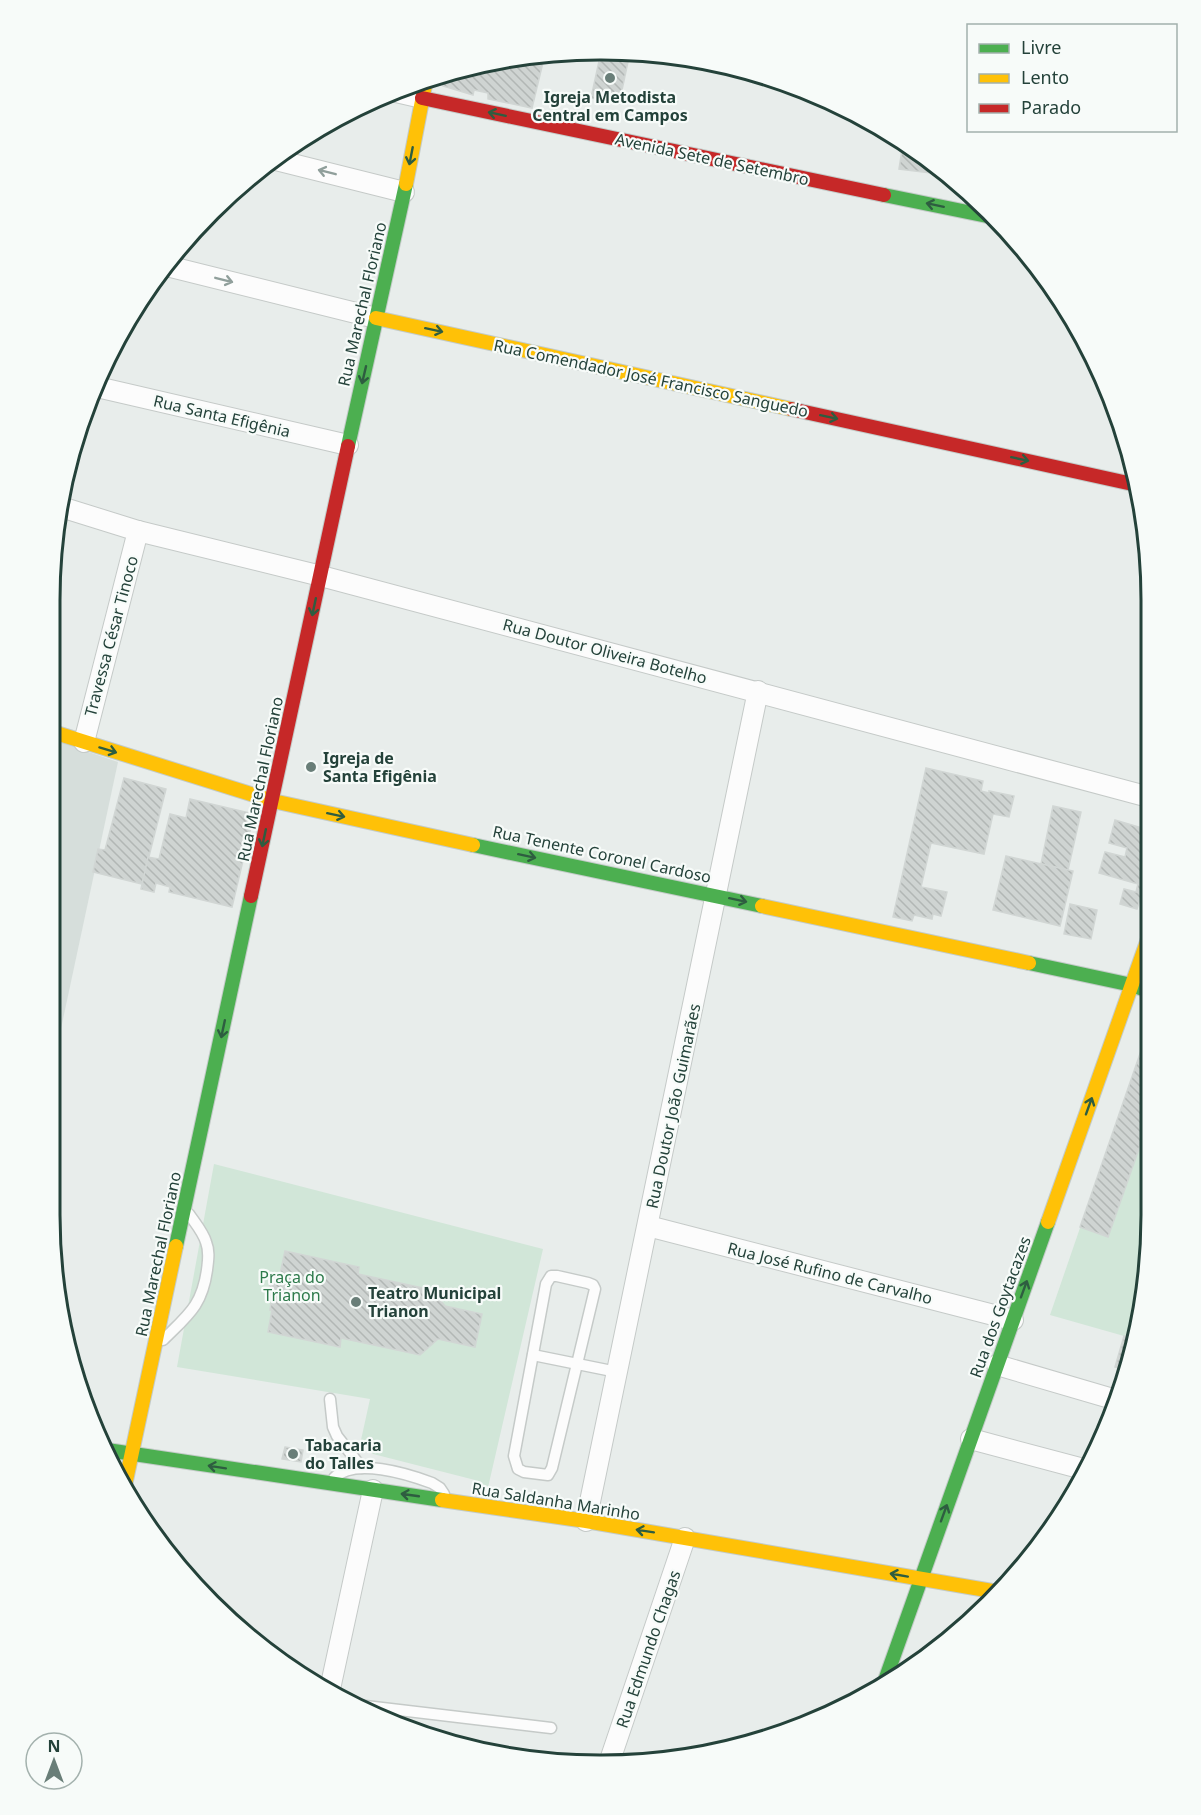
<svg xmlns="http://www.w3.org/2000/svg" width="1201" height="1815" viewBox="0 0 1201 1815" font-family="'Noto Sans',sans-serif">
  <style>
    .built { fill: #d6dedb }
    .park { fill: #d1e6d8 }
    .building { fill: url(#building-back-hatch); stroke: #d1d6d4; stroke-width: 1.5 }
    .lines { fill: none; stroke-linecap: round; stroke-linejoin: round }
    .lane-casing { stroke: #c5cac8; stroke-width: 13 }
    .street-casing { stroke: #c5cac8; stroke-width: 22 }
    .fast-casing { stroke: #c3cbc8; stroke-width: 16 }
    .slow-casing { stroke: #c3cbc8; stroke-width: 16 }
    .jam-casing { stroke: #c3cbc8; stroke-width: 16 }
    .lane { stroke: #fcfcfc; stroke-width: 10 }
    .street { stroke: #fcfcfc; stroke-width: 20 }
    .fast { stroke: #4caf50; stroke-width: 14 }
    .slow { stroke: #ffc107; stroke-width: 14 }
    .jam { stroke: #c62828; stroke-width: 14 }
    .oneway { stroke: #2e5d40 }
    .oneway2 { stroke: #909f9b }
    .poi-dot { fill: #697e78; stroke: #f7fbf9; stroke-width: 2 }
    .labels { text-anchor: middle; stroke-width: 4.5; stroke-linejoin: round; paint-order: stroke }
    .poi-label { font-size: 16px; font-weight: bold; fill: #24423a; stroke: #f7fbf9; text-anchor: start }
    .street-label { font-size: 16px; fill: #24423a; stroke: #f7fbf9 }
    .park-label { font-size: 16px; fill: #2d7a4b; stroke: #f7fbf9 }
    .rim { fill: none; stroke: #24423a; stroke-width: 3 }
  </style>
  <defs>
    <pattern id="building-back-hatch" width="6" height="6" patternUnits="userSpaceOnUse" patternTransform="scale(1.5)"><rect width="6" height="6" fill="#cfd4d2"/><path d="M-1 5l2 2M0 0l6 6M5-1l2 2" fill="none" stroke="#b2b7b5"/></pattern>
  </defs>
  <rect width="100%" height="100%" fill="#e8edeb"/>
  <path class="built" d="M 53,740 L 118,762 L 53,1066 L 51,1065 Z"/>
  <g class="park">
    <path d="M 1142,1048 L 1148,1050 L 1147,1287 L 1122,1369 L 1115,1367 L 1124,1336 L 1050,1315 Z"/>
    <path d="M 214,1164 L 543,1249 L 486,1496 L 475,1480 L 373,1454 L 361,1440 L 370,1399 L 177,1367 Z"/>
  </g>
  <g class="building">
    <path d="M 601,52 L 639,53 L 638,59 L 629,57 L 619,104 L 591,98 Z"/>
    <path d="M 545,54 L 532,108 L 488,99 L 488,93 L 474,90 L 473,95 L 443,86 L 445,73 L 458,68 Z"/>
    <path d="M 903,143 L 947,174 L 947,175 L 899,169 Z"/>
    <path d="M 926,768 L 983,781 L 981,791 L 989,793 L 989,791 L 1014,796 L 1009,817 L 993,814 L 984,854 L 931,843 L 921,887 L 947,892 L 941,916 L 933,914 L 932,919 L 914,915 L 912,921 L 893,917 Z"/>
    <path d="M 124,778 L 166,789 L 142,884 L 93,872 L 98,849 L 105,850 Z"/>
    <path d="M 190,799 L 254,814 L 232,907 L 169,892 L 170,887 L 156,883 L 154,892 L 141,889 L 148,857 L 159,859 L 170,814 L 186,818 Z"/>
    <path d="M 1053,806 L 1081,812 L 1068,870 L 1041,864 Z"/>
    <path d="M 1115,820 L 1149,830 L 1149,870 L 1137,909 L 1120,904 L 1124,889 L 1136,892 L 1138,884 L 1099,873 L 1105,852 L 1125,857 L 1127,848 L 1109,843 Z"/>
    <path d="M 1006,856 L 1073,871 L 1060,926 L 993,910 Z"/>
    <path d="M 1070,904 L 1097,910 L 1091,939 L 1064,934 Z"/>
    <path d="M 1142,1048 L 1148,1050 L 1148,1123 L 1108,1237 L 1080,1227 Z"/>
    <path d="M 285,1251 L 359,1267 L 358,1274 L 432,1290 L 445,1306 L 482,1314 L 475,1347 L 438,1339 L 420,1355 L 341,1338 L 340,1347 L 268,1332 L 272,1310 L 270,1310 L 272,1297 L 268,1296 L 270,1284 L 275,1285 L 278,1273 L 280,1274 Z"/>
    <path d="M 1124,1336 L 1131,1338 L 1122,1369 L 1115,1367 Z"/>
    <path d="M 285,1447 L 303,1450 L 301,1462 L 282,1459 Z"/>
  </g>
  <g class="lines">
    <defs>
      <g id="lane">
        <path d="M 551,1276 L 557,1276 L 588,1283 L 593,1285 L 595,1289 L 552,1468 L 548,1475 L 524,1472 L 518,1469 L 514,1456 L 546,1284 Z"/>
        <path d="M 163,1340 C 188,1315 202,1306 207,1270 C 208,1261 210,1252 206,1242 C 203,1232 195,1223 189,1214"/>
        <path d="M 533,1355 L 617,1372"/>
        <path d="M 330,1399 L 333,1427 L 337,1436 L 362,1468"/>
        <path d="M 334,1478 C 354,1457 408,1474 432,1483 L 440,1488 L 444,1494"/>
        <path d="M 357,1705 L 551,1728"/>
      </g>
      <g id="street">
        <path d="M 396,92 L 422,98"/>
        <path d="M 272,159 L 404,192"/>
        <path d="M 167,266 L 376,318"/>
        <path d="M 97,387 L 348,445"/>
        <path d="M 61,507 L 138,531 L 321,576 L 1149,797"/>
        <path d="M 84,742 L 138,531"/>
        <path d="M 648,1226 L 1013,1320"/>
        <path d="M 997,1365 L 1113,1399"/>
        <path d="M 971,1439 L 1087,1470"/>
        <path d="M 586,1521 L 758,691"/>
        <path d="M 330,1689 L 373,1490"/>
        <path d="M 610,1760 L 685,1538"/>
      </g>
      <g id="fast">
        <path d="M 884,195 L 992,217"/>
        <path d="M 348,446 L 406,184"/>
        <path d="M 473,845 L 762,906"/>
        <path d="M 1029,963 L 1132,985 L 1148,991"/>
        <path d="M 176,1246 L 251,896"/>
        <path d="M 107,1450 L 442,1500"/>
        <path d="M 883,1686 L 1048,1222"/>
      </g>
      <g id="slow">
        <path d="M 406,184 L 426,80"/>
        <path d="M 376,318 L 791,409"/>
        <path d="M 53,732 L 273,801 L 473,845"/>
        <path d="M 762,906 L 1029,963"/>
        <path d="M 1048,1222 L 1148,939"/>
        <path d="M 125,1485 L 176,1246"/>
        <path d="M 442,1500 L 586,1521 L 998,1592"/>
      </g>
      <g id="jam">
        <path d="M 422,98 L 884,195"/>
        <path d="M 791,409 L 1137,485"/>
        <path d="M 251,896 L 348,446"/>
      </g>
    </defs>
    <use href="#lane" class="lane-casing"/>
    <use href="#street" class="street-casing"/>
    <use href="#fast" class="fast-casing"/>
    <use href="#slow" class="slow-casing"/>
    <use href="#jam" class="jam-casing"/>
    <use href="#lane" class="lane"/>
    <use href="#street" class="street"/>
    <use href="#fast" class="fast"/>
    <use href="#slow" class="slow"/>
    <use href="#jam" class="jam"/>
  </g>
  <defs><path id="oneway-shaft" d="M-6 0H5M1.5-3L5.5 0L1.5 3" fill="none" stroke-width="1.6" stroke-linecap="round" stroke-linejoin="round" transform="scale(1.5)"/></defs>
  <g class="oneway">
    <use href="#oneway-shaft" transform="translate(497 114) rotate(-168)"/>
    <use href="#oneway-shaft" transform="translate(411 156) rotate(101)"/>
    <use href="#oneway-shaft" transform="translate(935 205) rotate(-168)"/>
    <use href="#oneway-shaft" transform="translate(434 330) rotate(12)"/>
    <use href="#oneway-shaft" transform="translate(364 375) rotate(103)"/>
    <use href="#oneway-shaft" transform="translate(829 417) rotate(12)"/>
    <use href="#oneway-shaft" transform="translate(1020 459) rotate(12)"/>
    <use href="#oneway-shaft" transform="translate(314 607) rotate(102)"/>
    <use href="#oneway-shaft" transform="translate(108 750) rotate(17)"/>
    <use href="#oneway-shaft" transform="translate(336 815) rotate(12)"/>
    <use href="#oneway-shaft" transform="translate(264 838) rotate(102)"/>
    <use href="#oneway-shaft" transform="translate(527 856) rotate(12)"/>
    <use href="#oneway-shaft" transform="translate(738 900) rotate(12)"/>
    <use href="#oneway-shaft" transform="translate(223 1029) rotate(102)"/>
    <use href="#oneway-shaft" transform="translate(1089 1106) rotate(-70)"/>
    <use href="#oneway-shaft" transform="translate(1024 1289) rotate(-70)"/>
    <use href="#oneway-shaft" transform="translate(217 1467) rotate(-171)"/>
    <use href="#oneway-shaft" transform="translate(410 1495) rotate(-172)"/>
    <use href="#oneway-shaft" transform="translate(944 1513) rotate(-70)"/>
    <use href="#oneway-shaft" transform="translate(645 1531) rotate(-171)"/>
    <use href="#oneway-shaft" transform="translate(899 1575) rotate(-170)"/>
  </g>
  <g class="oneway2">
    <use href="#oneway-shaft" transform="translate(327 172) rotate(-166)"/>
    <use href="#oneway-shaft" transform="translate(224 280) rotate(14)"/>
  </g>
  <g class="poi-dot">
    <circle cx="610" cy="78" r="6"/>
    <circle cx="311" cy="767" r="6"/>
    <circle cx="356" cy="1302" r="6"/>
    <circle cx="293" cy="1454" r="6"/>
  </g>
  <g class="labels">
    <g class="poi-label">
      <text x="610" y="103" text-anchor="middle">Igreja Metodista<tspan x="610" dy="18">Central em Campos</tspan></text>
      <text x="323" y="764">Igreja de<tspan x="323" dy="18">Santa Efigênia</tspan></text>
      <text x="368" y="1299">Teatro Municipal<tspan x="368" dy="18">Trianon</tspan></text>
      <text x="305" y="1451">Tabacaria<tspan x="305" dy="18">do Talles</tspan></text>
    </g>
    <g class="street-label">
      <text transform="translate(712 159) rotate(12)" y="6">Avenida Sete de Setembro</text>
      <text transform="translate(362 304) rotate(-77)" y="6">Rua Marechal Floriano</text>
      <text transform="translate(651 378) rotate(12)" y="6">Rua Comendador José Francisco Sanguedo</text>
      <text transform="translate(222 416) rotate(13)" y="6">Rua Santa Efigênia</text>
      <text transform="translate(111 636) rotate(-75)" y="6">Travessa César Tinoco</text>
      <text transform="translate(605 651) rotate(15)" y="6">Rua Doutor Oliveira Botelho</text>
      <text transform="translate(260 779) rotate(-78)" y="6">Rua Marechal Floriano</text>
      <text transform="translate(602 854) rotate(12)" y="6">Rua Tenente Coronel Cardoso</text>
      <text transform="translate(673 1106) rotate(-78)" y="6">Rua Doutor João Guimarães</text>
      <text transform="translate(158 1254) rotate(-78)" y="6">Rua Marechal Floriano</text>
      <text transform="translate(830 1273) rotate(14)" y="6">Rua José Rufino de Carvalho</text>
      <text transform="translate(1000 1307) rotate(-70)" y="6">Rua dos Goytacazes</text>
      <text transform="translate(556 1501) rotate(9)" y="6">Rua Saldanha Marinho</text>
      <text transform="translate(648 1649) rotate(-71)" y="6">Rua Edmundo Chagas</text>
    </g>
    <g class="park-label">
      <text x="292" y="1283">Praça do<tspan x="292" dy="18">Trianon</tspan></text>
    </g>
  </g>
  <path d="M0 0H1201V1815H0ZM600 60H601A540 540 0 0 1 1141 600V1215A540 540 0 0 1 601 1755H600A540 540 0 0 1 60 1215V600A540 540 0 0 1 600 60Z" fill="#f7fbf9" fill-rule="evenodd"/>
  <path class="rim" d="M600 60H601A540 540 0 0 1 1141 600V1215A540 540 0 0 1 601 1755H600A540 540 0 0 1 60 1215V600A540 540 0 0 1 600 60Z"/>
  <rect x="967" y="24" width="210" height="108" fill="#f7fbf9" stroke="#a3b1ad" stroke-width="1.5"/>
  <rect x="979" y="44" width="30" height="9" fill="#4caf50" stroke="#a3b1ad" stroke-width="1.5"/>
  <text x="1021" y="54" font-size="18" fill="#24423a">Livre</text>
  <rect x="979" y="74" width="30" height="9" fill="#ffc107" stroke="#a3b1ad" stroke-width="1.5"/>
  <text x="1021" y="84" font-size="18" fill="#24423a">Lento</text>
  <rect x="979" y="104" width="30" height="9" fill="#c62828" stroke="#a3b1ad" stroke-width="1.5"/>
  <text x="1021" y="114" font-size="18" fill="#24423a">Parado</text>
  <g transform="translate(54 1761)"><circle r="28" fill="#f7fbf9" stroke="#a3b1ad" stroke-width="1.5"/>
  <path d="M0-4.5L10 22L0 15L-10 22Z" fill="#697e78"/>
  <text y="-9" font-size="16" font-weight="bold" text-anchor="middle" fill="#24423a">N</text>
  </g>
</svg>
